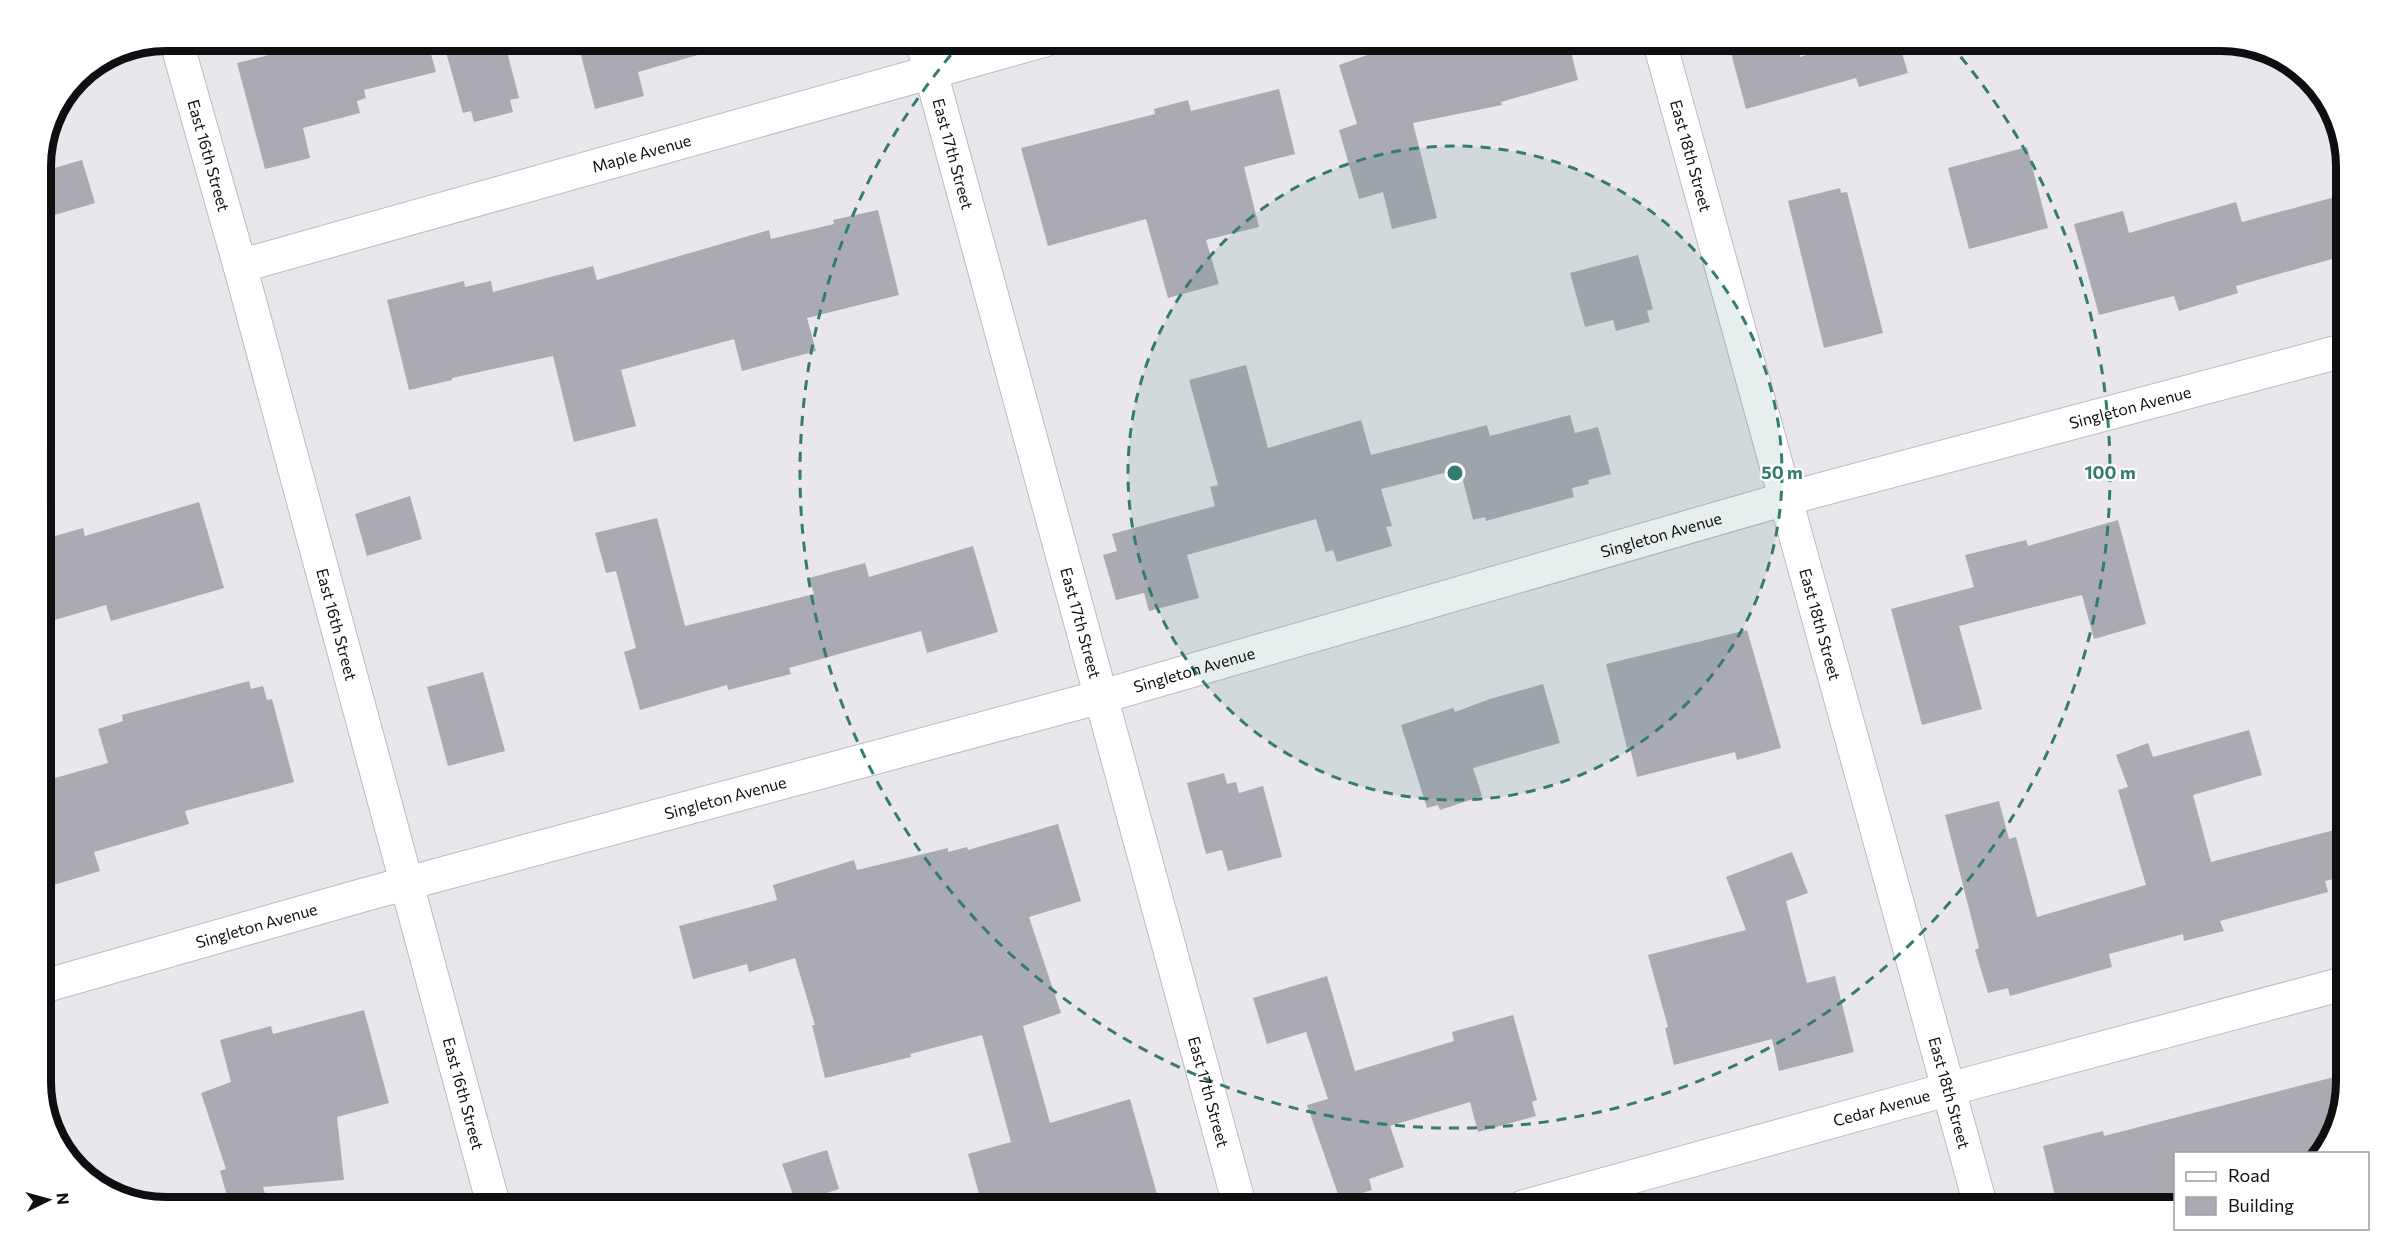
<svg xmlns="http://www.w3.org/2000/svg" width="2387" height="1248" viewBox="0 0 2387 1248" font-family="Commissioner,sans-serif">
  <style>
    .building { fill: #aaabb2 }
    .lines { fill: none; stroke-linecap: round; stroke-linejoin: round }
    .minor-casing { stroke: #bdbac0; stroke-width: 35 }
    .minor { stroke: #fff; stroke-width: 33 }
    .ring { fill: none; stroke: #347b72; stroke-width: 3; stroke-dasharray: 10 8 }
    .labels { text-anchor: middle; stroke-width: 4.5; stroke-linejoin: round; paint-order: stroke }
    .street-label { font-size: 16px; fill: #100e11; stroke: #fff }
    .rim { fill: none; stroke: #100e11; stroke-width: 8 }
    .centre { fill: #347b72; stroke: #fff; stroke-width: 3 }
    .ring-label { font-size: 18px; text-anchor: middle; font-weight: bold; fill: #347b72; stroke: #fff; stroke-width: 4.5; stroke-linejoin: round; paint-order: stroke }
  </style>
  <rect width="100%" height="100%" fill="#e9e6ec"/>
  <g class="building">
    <path d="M 291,40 L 427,40 L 436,72 L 364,90 L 366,98 L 357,101 L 360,113 L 303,128 L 310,158 L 265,169 L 237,63 L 293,49 Z"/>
    <path d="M 462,40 L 504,40 L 519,98 L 510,100 L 513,112 L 474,122 L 471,111 L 463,113 L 444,45 Z"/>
    <path d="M 577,40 L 711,40 L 712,51 L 638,72 L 644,96 L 595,109 Z"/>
    <path d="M 1428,40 L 1568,40 L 1578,80 L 1501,102 L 1502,105 L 1413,123 L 1437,218 L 1392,229 L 1383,192 L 1359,199 L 1339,130 L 1357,124 L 1339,65 L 1379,51 Z"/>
    <path d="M 1737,40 L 1796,40 L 1800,57 L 1854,40 L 1898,40 L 1908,73 L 1859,87 L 1856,78 L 1746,109 L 1731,53 L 1740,51 Z"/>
    <path d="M 1279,89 L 1295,154 L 1244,167 L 1259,227 L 1206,240 L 1219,284 L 1168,298 L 1146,219 L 1048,246 L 1021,148 L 1155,114 L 1154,109 L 1188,100 L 1191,111 Z"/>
    <path d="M 2027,147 L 2048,228 L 1969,249 L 1948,168 Z"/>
    <path d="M 82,160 L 95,203 L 41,219 L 41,172 Z"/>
    <path d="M 1840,188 L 1841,193 L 1847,192 L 1883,333 L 1824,348 L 1788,201 Z"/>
    <path d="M 2346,194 L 2346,255 L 2236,286 L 2238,293 L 2179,311 L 2174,296 L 2099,315 L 2074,224 L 2123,211 L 2129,233 L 2236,202 L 2242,222 Z"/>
    <path d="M 878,210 L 899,295 L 807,318 L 816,351 L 742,371 L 734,339 L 621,370 L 636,426 L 574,442 L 553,356 L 452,378 L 452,380 L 409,390 L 387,300 L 464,281 L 465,287 L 491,281 L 493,292 L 593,266 L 597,280 L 769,230 L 771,239 L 834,224 L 833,220 Z"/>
    <path d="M 1638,255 L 1653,309 L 1647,311 L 1650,322 L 1616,331 L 1613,320 L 1585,327 L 1570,273 Z"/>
    <path d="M 1246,365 L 1268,448 L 1361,420 L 1371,455 L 1487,425 L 1490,436 L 1570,415 L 1575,433 L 1598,427 L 1611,474 L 1588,480 L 1589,484 L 1572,488 L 1574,497 L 1486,521 L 1485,517 L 1473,520 L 1460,469 L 1381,489 L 1392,526 L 1386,527 L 1392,546 L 1337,562 L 1333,550 L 1326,552 L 1316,519 L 1187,555 L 1199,598 L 1149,611 L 1144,593 L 1116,600 L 1103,555 L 1117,551 L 1112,534 L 1215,506 L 1210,487 L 1218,485 L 1189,380 Z"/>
    <path d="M 410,496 L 422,539 L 367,556 L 355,514 Z"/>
    <path d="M 199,502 L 224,588 L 111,621 L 106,605 L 41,624 L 41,540 L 83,528 L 85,536 Z"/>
    <path d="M 657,518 L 685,626 L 814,594 L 809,578 L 865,563 L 869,577 L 973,546 L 998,632 L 927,653 L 921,631 L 789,668 L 791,674 L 728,690 L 727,685 L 640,710 L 624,652 L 636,648 L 616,571 L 606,573 L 595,533 Z"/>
    <path d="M 2118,520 L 2146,624 L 2094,639 L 2082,595 L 1959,626 L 1982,709 L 1922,725 L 1891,609 L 1974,587 L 1965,555 L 2026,540 L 2028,546 Z"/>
    <path d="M 1747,630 L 1781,748 L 1737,760 L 1735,752 L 1637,777 L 1630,747 L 1627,748 L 1606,664 Z"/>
    <path d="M 483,672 L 505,751 L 448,766 L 427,687 Z"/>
    <path d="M 249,681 L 251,689 L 263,686 L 267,700 L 272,699 L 294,782 L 185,811 L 189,824 L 94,852 L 100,871 L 47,887 L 41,866 L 41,782 L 108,763 L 98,729 L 123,721 L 122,715 Z"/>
    <path d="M 1543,684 L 1560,743 L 1473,768 L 1482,796 L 1440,810 L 1438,805 L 1427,808 L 1401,725 L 1453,708 L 1455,712 L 1490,699 Z"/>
    <path d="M 2249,730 L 2262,775 L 2193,795 L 2211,862 L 2346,827 L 2346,876 L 2325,881 L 2328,892 L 2220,921 L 2224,931 L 2184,941 L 2183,934 L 2109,954 L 2112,967 L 2010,996 L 2008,988 L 1988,993 L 1975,950 L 1979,948 L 1945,815 L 1999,801 L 2009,839 L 2016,837 L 2037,917 L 2146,885 L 2118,790 L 2128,787 L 2116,755 L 2148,743 L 2153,757 Z"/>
    <path d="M 1224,773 L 1227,784 L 1236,782 L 1239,793 L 1263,786 L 1282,857 L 1228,871 L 1222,850 L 1206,854 L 1187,783 Z"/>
    <path d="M 1058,824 L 1081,901 L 1029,917 L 1061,1013 L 1023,1026 L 1050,1123 L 1130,1099 L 1161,1208 L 983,1208 L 968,1154 L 1011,1142 L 982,1035 L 910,1054 L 911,1057 L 825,1078 L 812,1025 L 815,1025 L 795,958 L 749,972 L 747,964 L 693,979 L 679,926 L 777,900 L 773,885 L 854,860 L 857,870 L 948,848 L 948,852 L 967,847 L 968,850 Z"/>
    <path d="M 1792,852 L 1808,893 L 1786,901 L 1807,983 L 1835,976 L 1854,1052 L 1779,1071 L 1772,1039 L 1674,1065 L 1665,1028 L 1668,1027 L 1648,955 L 1746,930 L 1726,877 Z"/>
    <path d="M 1327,976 L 1355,1071 L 1454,1041 L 1452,1032 L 1513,1015 L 1537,1100 L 1532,1102 L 1536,1116 L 1478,1132 L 1470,1102 L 1390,1126 L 1404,1167 L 1369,1179 L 1372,1190 L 1340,1200 L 1307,1105 L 1328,1099 L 1306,1032 L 1267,1044 L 1253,998 Z"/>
    <path d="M 364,1010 L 389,1103 L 337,1117 L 344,1180 L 263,1187 L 266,1197 L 230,1207 L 220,1171 L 226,1169 L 201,1093 L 231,1082 L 220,1040 L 271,1026 L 273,1034 Z"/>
    <path d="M 2346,1074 L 2333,1138 L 2319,1154 L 2175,1154 L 2175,1208 L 2071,1208 L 2067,1193 L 2055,1196 L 2043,1146 L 2103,1131 L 2104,1136 Z"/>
    <path d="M 827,1150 L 839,1189 L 796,1203 L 782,1164 Z"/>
  </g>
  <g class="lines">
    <defs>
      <g id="minor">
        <path id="s1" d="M 176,40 L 240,266 L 494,1207"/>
        <path id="s2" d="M 922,40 L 1240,1207"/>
        <path id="s3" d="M 1659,40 L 1981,1207"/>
        <path id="s4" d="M 240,266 L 1045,40"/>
        <path id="s5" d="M 41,987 L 367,894 L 1100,697 L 1785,499 L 2346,350"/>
        <path id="s6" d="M 1523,1207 L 1949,1089 L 2346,983"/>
      </g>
    </defs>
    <use href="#minor" class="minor-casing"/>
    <use href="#minor" class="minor"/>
  </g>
  <circle cx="1455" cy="473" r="327" fill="#347b72" fill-opacity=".12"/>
  <g class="ring">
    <circle cx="1455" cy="473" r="327"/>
    <path d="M1949 43A655 655 0 1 1 961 43"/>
  </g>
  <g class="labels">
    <g class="street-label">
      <text dy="6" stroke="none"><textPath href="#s4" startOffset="417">Maple Avenue</textPath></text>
      <text dy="6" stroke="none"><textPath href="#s1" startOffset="120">East 16th Street</textPath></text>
      <text dy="6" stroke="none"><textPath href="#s2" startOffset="118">East 17th Street</textPath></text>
      <text dy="6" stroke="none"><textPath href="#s3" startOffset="120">East 18th Street</textPath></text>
      <text dy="6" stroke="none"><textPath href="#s5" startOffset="2168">Singleton Avenue</textPath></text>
      <text dy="6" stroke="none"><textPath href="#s5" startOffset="1682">Singleton Avenue</textPath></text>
      <text dy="6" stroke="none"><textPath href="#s1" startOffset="606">East 16th Street</textPath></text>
      <text dy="6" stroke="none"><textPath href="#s2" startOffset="604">East 17th Street</textPath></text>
      <text dy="6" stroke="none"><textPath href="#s3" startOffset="606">East 18th Street</textPath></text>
      <text dy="6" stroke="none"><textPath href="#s5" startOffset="1196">Singleton Avenue</textPath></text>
      <text dy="6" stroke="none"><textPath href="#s5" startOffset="710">Singleton Avenue</textPath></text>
      <text dy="6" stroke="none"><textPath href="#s5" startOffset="224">Singleton Avenue</textPath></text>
      <text dy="6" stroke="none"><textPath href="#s3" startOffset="1092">East 18th Street</textPath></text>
      <text dy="6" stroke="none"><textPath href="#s1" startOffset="1092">East 16th Street</textPath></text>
      <text dy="6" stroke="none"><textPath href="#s2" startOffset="1090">East 17th Street</textPath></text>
      <text dy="6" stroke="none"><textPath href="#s6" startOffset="372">Cedar Avenue</textPath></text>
    </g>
  </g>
  <path d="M0 0H2387V1248H0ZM166 51H2221A115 115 0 0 1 2336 166V1082A115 115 0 0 1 2221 1197H166A115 115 0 0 1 51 1082V166A115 115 0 0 1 166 51Z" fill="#fff" fill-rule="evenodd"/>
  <path class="rim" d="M166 51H2221A115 115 0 0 1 2336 166V1082A115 115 0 0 1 2221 1197H166A115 115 0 0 1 51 1082V166A115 115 0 0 1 166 51Z"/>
  <circle cx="1455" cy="473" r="9" class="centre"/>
  <g class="ring-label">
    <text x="1782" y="479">50 m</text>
    <text x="2110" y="479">100 m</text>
  </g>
  <rect x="2174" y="1152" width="195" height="78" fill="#ffffff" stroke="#9f9fa0" stroke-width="1.5"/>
  <rect x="2186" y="1172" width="30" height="9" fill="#ffffff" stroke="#9f9fa0" stroke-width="1.5"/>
  <text x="2228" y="1182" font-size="18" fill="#100e11">Road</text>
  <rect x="2186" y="1197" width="30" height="18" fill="#aaabb2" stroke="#9f9fa0" stroke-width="1.5"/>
  <text x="2228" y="1212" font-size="18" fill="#100e11">Building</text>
  <g transform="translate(48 1200) rotate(85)" stroke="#ffffff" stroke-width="4.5" paint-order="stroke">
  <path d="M0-4.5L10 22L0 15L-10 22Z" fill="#100e11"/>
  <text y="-9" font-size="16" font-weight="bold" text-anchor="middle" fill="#100e11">N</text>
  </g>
</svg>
